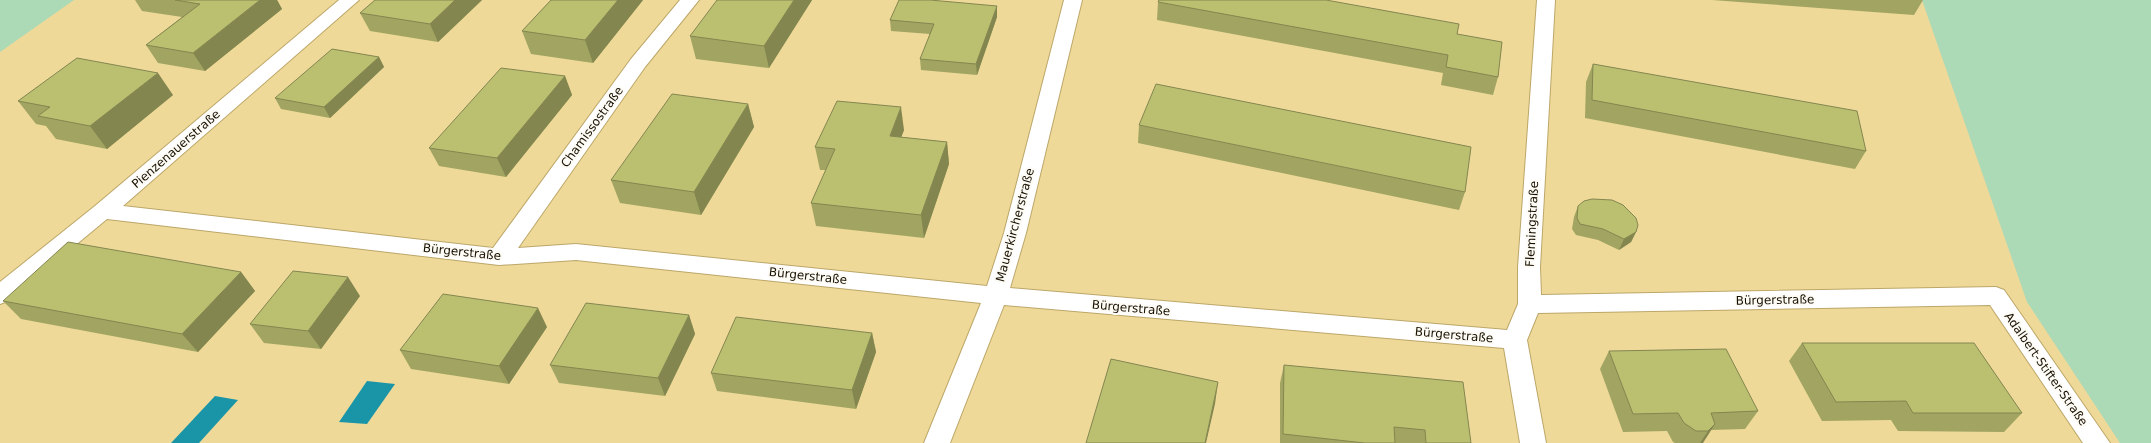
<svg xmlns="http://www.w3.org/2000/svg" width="2151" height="443" viewBox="0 0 2151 443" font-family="'DejaVu Sans',sans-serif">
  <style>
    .green { fill: #acd9b6 }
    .water { fill: #1a95a8 }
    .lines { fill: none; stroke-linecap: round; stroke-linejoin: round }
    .minor-casing { stroke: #bca769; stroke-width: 2 }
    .minor { fill: #fff; fill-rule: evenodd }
    .wall { fill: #a1a561 }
    .shaded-wall { fill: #83864f }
    .building { fill: #bbc071; stroke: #83864f }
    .labels { text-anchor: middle; stroke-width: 4; stroke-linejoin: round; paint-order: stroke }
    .street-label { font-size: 12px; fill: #181000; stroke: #fdfbf5 }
  </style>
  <rect width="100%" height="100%" fill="#efd999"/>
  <g class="green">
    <path d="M 0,0 L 74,0 L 0,52 Z"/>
    <path d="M 1922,0 L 2151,0 L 2151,443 L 2120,443 L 2027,302 Z"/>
  </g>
  <g class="water">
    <path d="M 367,381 L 395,384 L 367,424 L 339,422 Z"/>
    <path d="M 215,396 L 238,400 L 199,443 L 171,443 Z"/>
  </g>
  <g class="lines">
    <defs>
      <path id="minor" d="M 339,0 L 359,0 L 123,206 L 493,248 L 631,59 L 680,0 L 699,0 L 645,67 L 518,248 L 576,244 L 987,286 L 1004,233 L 1064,0 L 1082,0 L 1026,233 L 1010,288 L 1507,330 L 1518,304 L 1518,267 L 1537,0 L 1555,0 L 1540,267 L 1541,295 L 1996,287 L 2004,290 L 2110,443 L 2083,443 L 1990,305 L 1538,313 L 1527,340 L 1546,443 L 1520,443 L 1504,348 L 1004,305 L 950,443 L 924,443 L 981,303 L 576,260 L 499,265 L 107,219 L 8,301 L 0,304 L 0,282 L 95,206 Z"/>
    </defs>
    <use href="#minor" class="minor-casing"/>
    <use href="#minor" class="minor"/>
  </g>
  <g class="wall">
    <path d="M 135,0 L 277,0 L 282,9 L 205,71 L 158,63 L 146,45 L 182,17 L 142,11 Z"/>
    <path d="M 375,0 L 482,0 L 438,42 L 370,31 L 360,13 Z"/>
    <path d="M 551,0 L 643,0 L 593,63 L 531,54 L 522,31 Z"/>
    <path d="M 812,0 L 769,68 L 696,59 L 690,36 Z"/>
    <path d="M 1712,0 L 1923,0 L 1914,15 Z"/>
    <path d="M 1158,2 L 1457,34 L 1498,77 L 1493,95 L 1441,85 L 1443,73 L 1157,20 Z"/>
    <path d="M 997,6 L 997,17 L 977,75 L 921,70 L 920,59 L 930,34 L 891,31 L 890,20 Z"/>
    <path d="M 379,57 L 384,67 L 330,118 L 281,109 L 275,98 Z"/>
    <path d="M 1593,64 L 1866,151 L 1855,169 L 1585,118 L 1586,82 Z"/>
    <path d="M 565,76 L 572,95 L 506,177 L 439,166 L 429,148 Z"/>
    <path d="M 173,95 L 107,149 L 56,139 L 46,126 L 36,124 L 18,101 Z"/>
    <path d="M 748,104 L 754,127 L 701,215 L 620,203 L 611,180 Z"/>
    <path d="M 1139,125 L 1465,192 L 1459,210 L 1138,143 Z"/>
    <path d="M 904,130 L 901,137 L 947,142 L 949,164 L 924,238 L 816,226 L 811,203 L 826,170 L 820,170 L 815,147 Z"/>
    <path d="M 1578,206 L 1636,232 L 1631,242 L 1619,250 L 1598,240 L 1576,235 L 1572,229 L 1574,217 Z"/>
    <path d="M 241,272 L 255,291 L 198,352 L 21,319 L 3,301 Z"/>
    <path d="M 360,296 L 321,349 L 264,343 L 250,324 Z"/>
    <path d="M 689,315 L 695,334 L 665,396 L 559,383 L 550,365 Z"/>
    <path d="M 547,327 L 509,384 L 411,369 L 400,350 Z"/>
    <path d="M 872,333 L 876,352 L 856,409 L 717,391 L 711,373 Z"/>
    <path d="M 1802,343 L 2022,413 L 2004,432 L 1898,431 L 1891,420 L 1822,421 L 1789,361 Z"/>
    <path d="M 1609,351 L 1758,411 L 1745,429 L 1711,430 L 1702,443 L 1675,443 L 1673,442 L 1667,431 L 1623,432 L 1600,369 Z"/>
    <path d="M 1284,365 L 1471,443 L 1280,443 L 1280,383 Z"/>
  </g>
  <g class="shaded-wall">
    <path d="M 260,0 L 277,0 L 282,9 L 205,71 L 193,53 Z"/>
    <path d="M 455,0 L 482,0 L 438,42 L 430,24 Z"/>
    <path d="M 618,0 L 643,0 L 593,63 L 585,40 Z"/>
    <path d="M 794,0 L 812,0 L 769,68 L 764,46 Z"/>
    <path d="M 997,6 L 997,17 L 977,75 L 976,64 Z"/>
    <path d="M 379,57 L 384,67 L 330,118 L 324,107 Z"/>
    <path d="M 158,73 L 173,95 L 107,149 L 90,126 Z"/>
    <path d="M 565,76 L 572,95 L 506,177 L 497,158 Z"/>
    <path d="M 748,104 L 754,127 L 701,215 L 694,192 Z"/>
    <path d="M 901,107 L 904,130 L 893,159 L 890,136 Z"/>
    <path d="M 947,142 L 949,164 L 924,238 L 921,215 Z"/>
    <path d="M 1636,232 L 1631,242 L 1619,250 L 1624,239 Z"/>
    <path d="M 241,272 L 255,291 L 198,352 L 182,334 Z"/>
    <path d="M 348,277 L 360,296 L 321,349 L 308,331 Z"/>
    <path d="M 538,308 L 547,327 L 509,384 L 499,366 Z"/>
    <path d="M 689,315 L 695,334 L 665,396 L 658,378 Z"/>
    <path d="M 872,333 L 876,352 L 856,409 L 852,390 Z"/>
    <path d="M 1218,382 L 1215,404 L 1206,443 L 1205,443 Z"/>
    <path d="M 1715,424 L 1703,443 L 1700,443 L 1708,431 Z"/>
  </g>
  <g class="building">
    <path d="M 175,0 L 260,0 L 193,53 L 146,45 L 200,4 Z"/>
    <path d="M 375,0 L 455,0 L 430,24 L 360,13 Z"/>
    <path d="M 551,0 L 618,0 L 585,40 L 522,31 Z"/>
    <path d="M 717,0 L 794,0 L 764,46 L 690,36 Z"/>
    <path d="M 899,0 L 930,0 L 997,6 L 976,64 L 920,59 L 934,24 L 890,20 Z"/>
    <path d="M 1159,0 L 1326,0 L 1459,24 L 1457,34 L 1502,42 L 1498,77 L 1446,67 L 1448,55 L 1158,2 Z"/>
    <path d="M 332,49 L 379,57 L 324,107 L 275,98 Z"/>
    <path d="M 77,58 L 158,73 L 90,126 L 38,116 L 50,107 L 18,101 Z"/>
    <path d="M 1593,64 L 1857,111 L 1866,151 L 1592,100 Z"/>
    <path d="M 501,68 L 565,76 L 497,158 L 429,148 Z"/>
    <path d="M 1156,84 L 1471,147 L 1465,192 L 1139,125 Z"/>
    <path d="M 672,94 L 748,104 L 694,192 L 611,180 Z"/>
    <path d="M 837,101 L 901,107 L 890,136 L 947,142 L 921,215 L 811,203 L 835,149 L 815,147 Z"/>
    <path d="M 1592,199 L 1612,200 L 1623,205 L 1636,218 L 1638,225 L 1636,232 L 1624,239 L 1603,229 L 1580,224 L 1577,218 L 1578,206 L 1584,201 Z"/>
    <path d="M 68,242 L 241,272 L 182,334 L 3,301 Z"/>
    <path d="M 293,271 L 348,277 L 308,331 L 250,324 Z"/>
    <path d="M 443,294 L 538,308 L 499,366 L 400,350 Z"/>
    <path d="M 586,303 L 689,315 L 658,378 L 550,365 Z"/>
    <path d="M 736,317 L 872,333 L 852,390 L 711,373 Z"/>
    <path d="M 1802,343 L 1974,343 L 2022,413 L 1913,413 L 1906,401 L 1836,402 Z"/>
    <path d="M 1726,349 L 1758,411 L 1711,413 L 1715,424 L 1708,431 L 1696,431 L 1684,423 L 1678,413 L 1633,414 L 1609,351 Z"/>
    <path d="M 1111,359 L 1218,382 L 1205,443 L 1086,443 Z"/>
    <path d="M 1284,365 L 1463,382 L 1471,443 L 1426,443 L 1425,430 L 1394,427 L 1395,443 L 1365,443 L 1283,434 Z"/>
  </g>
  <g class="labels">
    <g class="street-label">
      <text transform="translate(592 127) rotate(-54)" y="4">Chamissostraße</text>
      <text transform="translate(176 149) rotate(-41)" y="4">Pienzenauerstraße</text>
      <text transform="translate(1532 224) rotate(-87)" y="4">Flemingstraße</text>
      <text transform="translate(1015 225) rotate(-75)" y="4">Mauerkircherstraße</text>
      <text transform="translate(462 252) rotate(6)" y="4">Bürgerstraße</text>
      <text transform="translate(808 276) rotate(6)" y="4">Bürgerstraße</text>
      <text transform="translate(1775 300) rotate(-1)" y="4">Bürgerstraße</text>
      <text transform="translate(1131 308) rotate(5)" y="4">Bürgerstraße</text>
      <text transform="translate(1454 335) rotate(5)" y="4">Bürgerstraße</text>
      <text transform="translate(2046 369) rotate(55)" y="4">Adalbert-Stifter-Straße</text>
    </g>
  </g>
</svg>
